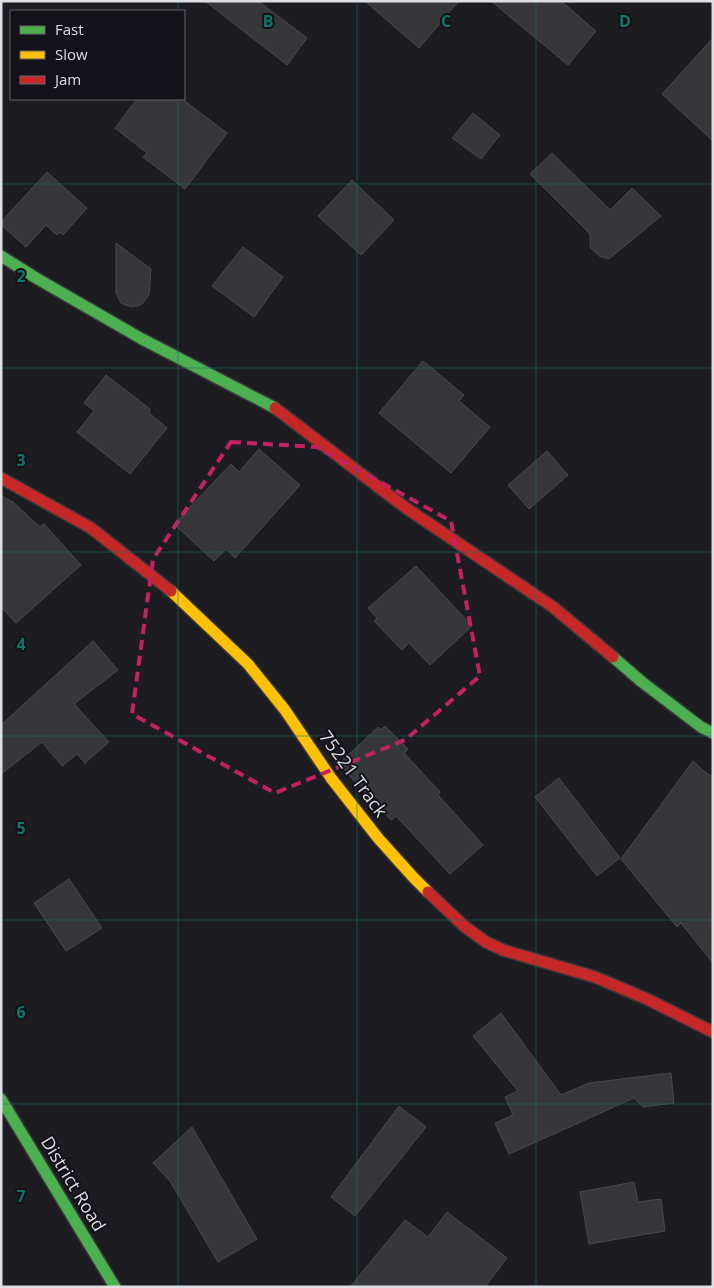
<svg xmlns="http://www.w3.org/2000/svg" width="714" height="1288" viewBox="0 0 714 1288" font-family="'Open Sans',sans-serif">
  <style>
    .building { fill: #373639; stroke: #4a494d }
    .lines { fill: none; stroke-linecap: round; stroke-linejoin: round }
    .fast-casing { stroke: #38383a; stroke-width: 14 }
    .slow-casing { stroke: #38383a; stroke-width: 14 }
    .jam-casing { stroke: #38383a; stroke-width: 14 }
    .fast { stroke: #4caf50; stroke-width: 11 }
    .slow { stroke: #ffc107; stroke-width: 11 }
    .jam { stroke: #c62828; stroke-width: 11 }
    .marked { fill: none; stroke: #c32262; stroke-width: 4; stroke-dasharray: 10 6; stroke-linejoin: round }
    .grid { fill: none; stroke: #0f766e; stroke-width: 1; stroke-opacity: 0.55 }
    .labels { text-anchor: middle; stroke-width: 4; stroke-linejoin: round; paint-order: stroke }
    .street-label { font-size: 18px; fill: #dfdee3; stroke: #131218 }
    .grid-label { font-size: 16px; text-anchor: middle; font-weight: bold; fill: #0f766e; stroke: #131218; stroke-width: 4; stroke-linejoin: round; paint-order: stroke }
  </style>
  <rect width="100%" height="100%" fill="#1d1c20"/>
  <g class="building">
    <path d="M 205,1 L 258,1 L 307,38 L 287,65 Z"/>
    <path d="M 365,1 L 459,1 L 419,48 Z"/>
    <path d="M 491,1 L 561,1 L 596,31 L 568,65 Z"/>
    <path d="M 713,38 L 713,141 L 662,94 Z"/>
    <path d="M 137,99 L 182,99 L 227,133 L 185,189 L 143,157 L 147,153 L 115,128 Z"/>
    <path d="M 473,113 L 500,135 L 481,159 L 452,138 Z"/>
    <path d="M 552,153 L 610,210 L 632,188 L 661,216 L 609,259 L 599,256 L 590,247 L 590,234 L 530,174 Z"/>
    <path d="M 47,172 L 87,208 L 63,235 L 60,232 L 57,235 L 46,225 L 26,247 L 1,225 L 1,222 Z"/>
    <path d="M 352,180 L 394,220 L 361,255 L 318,216 Z"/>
    <path d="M 116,243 L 151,269 L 149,295 L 142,304 L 137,306 L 131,307 L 121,303 L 116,293 Z"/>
    <path d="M 243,247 L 283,277 L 254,317 L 212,286 Z"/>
    <path d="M 423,361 L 464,395 L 459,401 L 490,427 L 451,473 L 379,413 Z"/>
    <path d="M 106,375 L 150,409 L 149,413 L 167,428 L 130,474 L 77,432 L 94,411 L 84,403 Z"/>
    <path d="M 259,449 L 300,485 L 235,558 L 226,549 L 214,561 L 174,524 L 231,464 L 239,472 Z"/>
    <path d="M 547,451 L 568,475 L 529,509 L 508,485 Z"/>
    <path d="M 1,496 L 13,502 L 40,527 L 44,524 L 81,565 L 16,623 L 1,607 Z"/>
    <path d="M 416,566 L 472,626 L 430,665 L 409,643 L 402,650 L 374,621 L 377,618 L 368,608 Z"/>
    <path d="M 93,641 L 118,670 L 74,704 L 109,742 L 85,763 L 77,754 L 62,766 L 42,742 L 1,774 L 1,725 Z"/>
    <path d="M 385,726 L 408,749 L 404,753 L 440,792 L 438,795 L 483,845 L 450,874 L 396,816 L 391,820 L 346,772 L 340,763 L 378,727 L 381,730 Z"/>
    <path d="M 693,761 L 705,772 L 713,777 L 713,963 L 681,923 L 677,927 L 621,859 Z"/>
    <path d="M 559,778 L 620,858 L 597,876 L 535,797 Z"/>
    <path d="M 69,879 L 102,928 L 66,951 L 34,903 Z"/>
    <path d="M 501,1013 L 561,1095 L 589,1083 L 671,1073 L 674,1103 L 643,1107 L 634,1098 L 509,1154 L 495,1123 L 513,1115 L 505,1097 L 518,1091 L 473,1036 Z"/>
    <path d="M 399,1106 L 426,1127 L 355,1216 L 331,1197 Z"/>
    <path d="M 192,1127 L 257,1239 L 218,1262 L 170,1181 L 153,1163 Z"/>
    <path d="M 634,1182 L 638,1202 L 661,1199 L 665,1231 L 589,1244 L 580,1192 Z"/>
    <path d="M 447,1212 L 507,1258 L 485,1287 L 350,1287 L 405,1220 L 428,1237 Z"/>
  </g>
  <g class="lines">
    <defs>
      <g id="fast">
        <path d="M 1,256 L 36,278 L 142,339 L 275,408"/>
        <path d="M 613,657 L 642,682 L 701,727 L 713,733"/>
        <path d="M 1,1099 L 115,1287"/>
      </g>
      <path id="slow" d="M 171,591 L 248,664 L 285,710 L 331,778 L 378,838 L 413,877 L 428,892"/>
      <g id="jam">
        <path d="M 275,408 L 406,508 L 553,607 L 613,657"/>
        <path d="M 1,478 L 91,528 L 171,591"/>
        <path d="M 428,892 L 464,926 L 486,942 L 503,950 L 595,977 L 647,999 L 713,1032"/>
      </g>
    </defs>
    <use href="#fast" class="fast-casing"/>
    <use href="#slow" class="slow-casing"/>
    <use href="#jam" class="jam-casing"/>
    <use href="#fast" class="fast"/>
    <use href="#slow" class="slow"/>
    <use href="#jam" class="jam"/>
  </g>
  <path class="marked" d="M 231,442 L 317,447 L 451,521 L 480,676 L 405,740 L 275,793 L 132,714 L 153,559 Z"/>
  <path class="grid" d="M 178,1 L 178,11M 357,1 L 357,1287M 536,1 L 536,1287M 178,99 L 178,1287M 1,184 L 713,184M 1,368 L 713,368M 1,552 L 713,552M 1,736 L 713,736M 1,920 L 713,920M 1,1104 L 713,1104"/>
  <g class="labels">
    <g class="street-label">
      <text transform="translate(353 774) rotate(54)" y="6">75221 Track</text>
      <text transform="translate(73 1184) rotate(59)" y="6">District Road</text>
    </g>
  </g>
  <g class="grid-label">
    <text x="268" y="27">B</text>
    <text x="446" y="27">C</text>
    <text x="625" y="27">D</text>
    <text x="21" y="282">2</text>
    <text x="21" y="466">3</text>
    <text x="21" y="650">4</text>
    <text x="21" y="834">5</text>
    <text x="21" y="1018">6</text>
    <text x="21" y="1202">7</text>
  </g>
  <rect width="714" height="1288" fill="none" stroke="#dfdee3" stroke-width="5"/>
  <rect x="10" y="10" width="175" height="90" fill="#131218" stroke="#656469"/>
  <rect x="20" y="26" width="25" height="8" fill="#4caf50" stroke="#656469"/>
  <text x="55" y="35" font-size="15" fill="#dfdee3">Fast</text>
  <rect x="20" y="51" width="25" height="8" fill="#ffc107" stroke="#656469"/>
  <text x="55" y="60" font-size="15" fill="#dfdee3">Slow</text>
  <rect x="20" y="76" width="25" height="8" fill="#c62828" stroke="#656469"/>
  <text x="55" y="85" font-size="15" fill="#dfdee3">Jam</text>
</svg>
